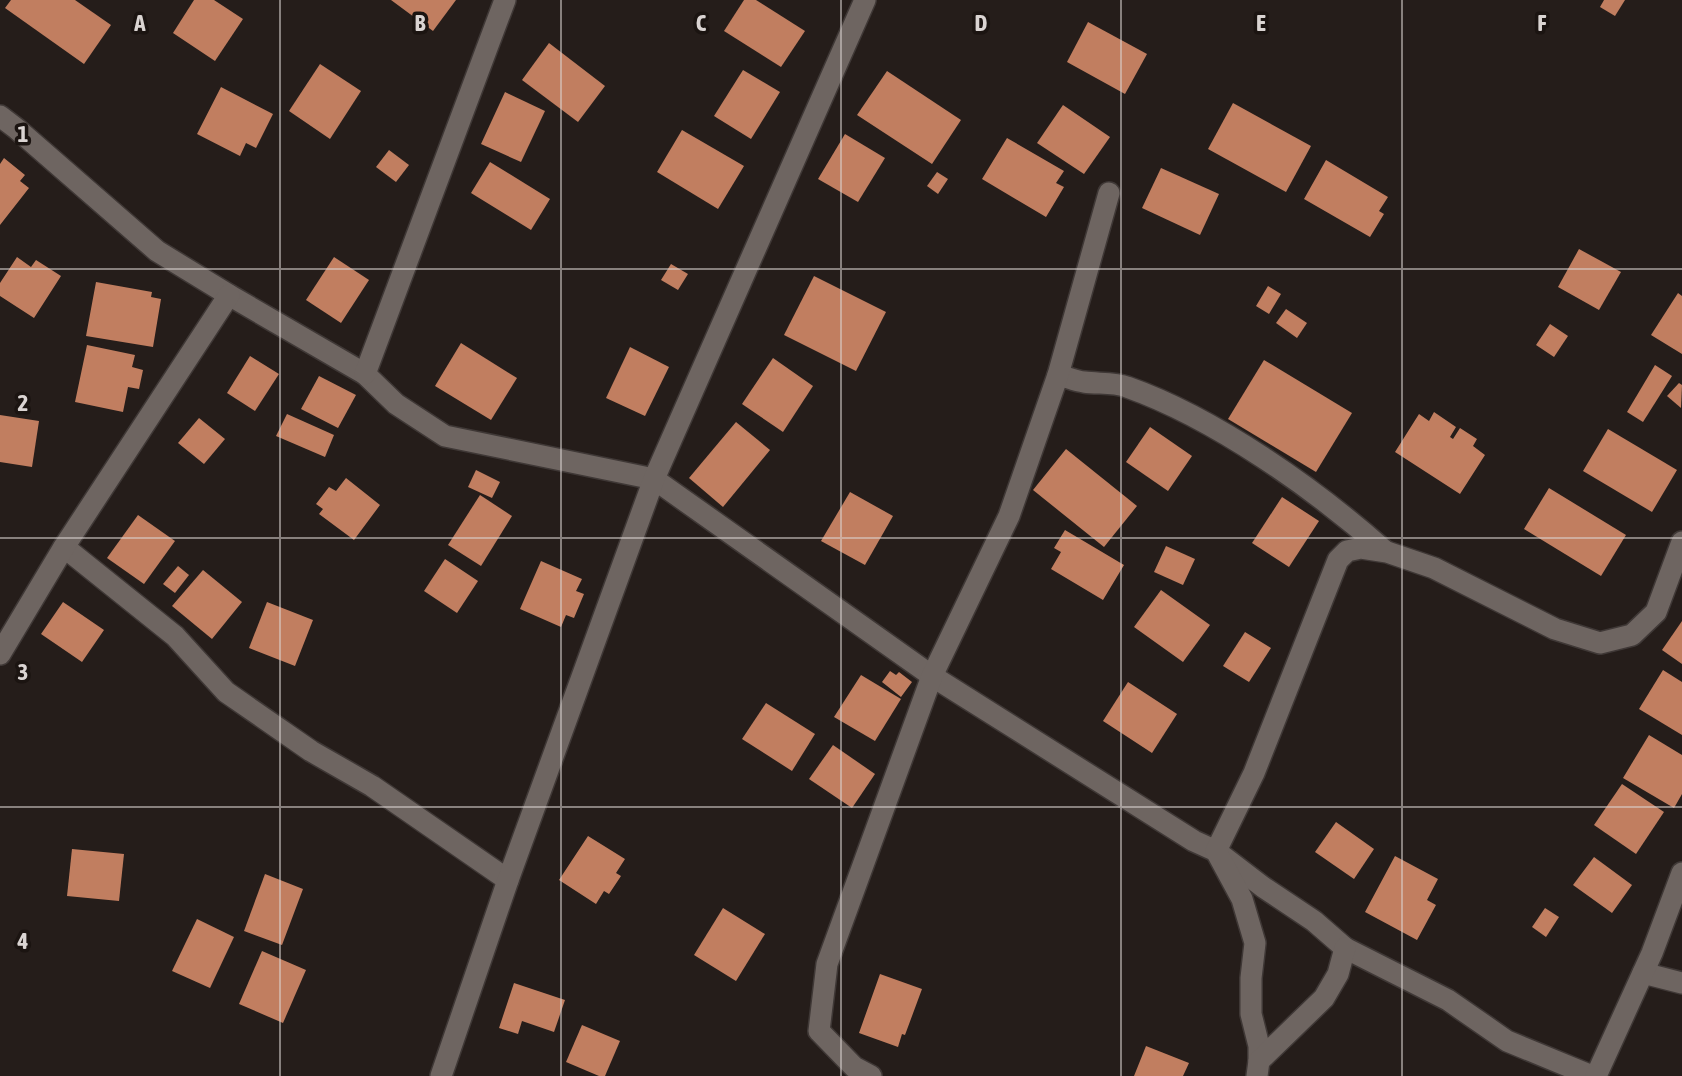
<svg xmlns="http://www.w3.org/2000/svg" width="1682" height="1076" viewBox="0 0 1682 1076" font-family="'Asap Condensed',sans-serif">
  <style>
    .building { fill: #c17e60 }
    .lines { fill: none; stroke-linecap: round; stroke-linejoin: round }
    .street-casing { stroke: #3f3836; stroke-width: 24 }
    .street { stroke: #6e6561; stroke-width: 21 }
    .grid { fill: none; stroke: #dad4d2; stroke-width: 2; stroke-opacity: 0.55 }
    .grid-label { font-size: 23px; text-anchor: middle; font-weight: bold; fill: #dad4d2; stroke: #1b1411; stroke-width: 7; stroke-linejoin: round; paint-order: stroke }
  </style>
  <rect width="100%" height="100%" fill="#251d1a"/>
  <g class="building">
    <path d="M 11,0 L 75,0 L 111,25 L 84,64 L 5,8 Z"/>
    <path d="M 194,0 L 214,0 L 243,19 L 215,61 L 173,33 Z"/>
    <path d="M 391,0 L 456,0 L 433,31 Z"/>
    <path d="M 744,0 L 756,0 L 805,31 L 781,67 L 724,31 Z"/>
    <path d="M 1604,0 L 1625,0 L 1615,16 L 1600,7 Z"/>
    <path d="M 1088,22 L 1147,54 L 1125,94 L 1067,62 Z"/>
    <path d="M 549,43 L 605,86 L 578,122 L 522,80 Z"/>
    <path d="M 320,64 L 361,91 L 330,139 L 289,111 Z"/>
    <path d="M 743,70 L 780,92 L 751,139 L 714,116 Z"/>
    <path d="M 887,71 L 961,120 L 932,164 L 857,115 Z"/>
    <path d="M 221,87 L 273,114 L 256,148 L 246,143 L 240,156 L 197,134 Z"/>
    <path d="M 505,92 L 545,111 L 521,162 L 481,144 Z"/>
    <path d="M 1233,103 L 1311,146 L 1286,192 L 1208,149 Z"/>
    <path d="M 1063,105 L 1110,137 L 1084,174 L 1037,143 Z"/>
    <path d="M 682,130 L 744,166 L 718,209 L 657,172 Z"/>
    <path d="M 845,134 L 885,158 L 858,202 L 818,179 Z"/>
    <path d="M 1007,138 L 1064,171 L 1056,183 L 1064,187 L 1046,217 L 982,179 Z"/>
    <path d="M 389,150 L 409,165 L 396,182 L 376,167 Z"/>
    <path d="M 4,158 L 25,175 L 20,181 L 29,188 L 0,225 L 0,164 Z"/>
    <path d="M 1326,160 L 1388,197 L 1379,211 L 1384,214 L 1370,237 L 1304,199 Z"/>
    <path d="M 490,162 L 550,199 L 531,230 L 471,193 Z"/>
    <path d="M 1161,168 L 1219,194 L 1200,235 L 1142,208 Z"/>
    <path d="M 937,172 L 948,179 L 938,194 L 927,186 Z"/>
    <path d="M 1579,249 L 1621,272 L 1599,310 L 1558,287 Z"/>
    <path d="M 17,257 L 31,267 L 36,260 L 61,276 L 34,318 L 0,296 L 0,283 Z"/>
    <path d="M 334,257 L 369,280 L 341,323 L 306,300 Z"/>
    <path d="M 671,264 L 688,274 L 678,290 L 661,280 Z"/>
    <path d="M 814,276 L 886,312 L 856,371 L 784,335 Z"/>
    <path d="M 96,282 L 152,292 L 151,297 L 161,299 L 153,347 L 86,336 Z"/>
    <path d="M 1268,286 L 1281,294 L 1269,314 L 1256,306 Z"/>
    <path d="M 1678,293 L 1682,296 L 1682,354 L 1651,335 Z"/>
    <path d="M 1286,309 L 1307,323 L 1297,338 L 1276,323 Z"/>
    <path d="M 1550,324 L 1568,336 L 1554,357 L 1536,345 Z"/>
    <path d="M 461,343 L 517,378 L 491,420 L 435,386 Z"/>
    <path d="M 87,345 L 135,355 L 132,367 L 143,370 L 139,389 L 128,387 L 123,412 L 75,402 Z"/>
    <path d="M 630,347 L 669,367 L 645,416 L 606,398 Z"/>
    <path d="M 250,356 L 279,374 L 255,411 L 227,393 Z"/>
    <path d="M 773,358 L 813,386 L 783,432 L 742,404 Z"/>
    <path d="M 1264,360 L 1352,413 L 1316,472 L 1228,419 Z"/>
    <path d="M 1655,365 L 1672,376 L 1643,422 L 1627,412 Z"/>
    <path d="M 319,376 L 356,395 L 338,428 L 301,409 Z"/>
    <path d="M 1679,383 L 1682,385 L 1681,408 L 1667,396 Z"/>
    <path d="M 1434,412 L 1456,427 L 1450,437 L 1453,439 L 1460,428 L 1477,439 L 1473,446 L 1485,455 L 1460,494 L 1395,452 L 1419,414 L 1429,421 Z"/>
    <path d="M 287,414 L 334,435 L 325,457 L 276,436 Z"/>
    <path d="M 0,415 L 39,421 L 32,467 L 0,462 Z"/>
    <path d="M 199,418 L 225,439 L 204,464 L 178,443 Z"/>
    <path d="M 736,422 L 770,450 L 723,507 L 689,478 Z"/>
    <path d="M 1150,427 L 1192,456 L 1168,491 L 1126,462 Z"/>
    <path d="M 1608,429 L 1677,470 L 1652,512 L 1583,471 Z"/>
    <path d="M 1066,449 L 1137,506 L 1104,547 L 1033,490 Z"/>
    <path d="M 476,470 L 500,482 L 492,498 L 468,487 Z"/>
    <path d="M 346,478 L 380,505 L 354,540 L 319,514 L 323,509 L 316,504 L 329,487 L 336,491 Z"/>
    <path d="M 1549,488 L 1626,535 L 1601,576 L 1524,529 Z"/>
    <path d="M 850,492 L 893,516 L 865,565 L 821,541 Z"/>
    <path d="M 480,495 L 512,516 L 481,566 L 448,545 Z"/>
    <path d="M 1282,497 L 1319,521 L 1289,567 L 1252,543 Z"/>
    <path d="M 138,515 L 175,541 L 144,584 L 107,558 Z"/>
    <path d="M 1065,530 L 1124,565 L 1103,600 L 1051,569 L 1061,552 L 1054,548 Z"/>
    <path d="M 1166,546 L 1195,559 L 1183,585 L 1154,572 Z"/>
    <path d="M 445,559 L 478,581 L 457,613 L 424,591 Z"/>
    <path d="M 541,561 L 582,579 L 576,591 L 584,594 L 574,618 L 566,615 L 561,627 L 520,609 Z"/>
    <path d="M 178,566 L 189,575 L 175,593 L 163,584 Z"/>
    <path d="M 203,570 L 242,602 L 212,639 L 172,606 Z"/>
    <path d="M 1161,590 L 1210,625 L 1183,662 L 1134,627 Z"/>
    <path d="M 63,602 L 104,630 L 82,662 L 41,634 Z"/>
    <path d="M 267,602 L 313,620 L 295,666 L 249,648 Z"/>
    <path d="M 1682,621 L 1682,664 L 1662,650 Z"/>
    <path d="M 1245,632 L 1271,648 L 1249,682 L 1223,666 Z"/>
    <path d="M 1663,670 L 1682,682 L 1682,735 L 1639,709 Z"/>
    <path d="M 890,671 L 896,675 L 899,672 L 912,682 L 901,697 L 882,682 Z"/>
    <path d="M 861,675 L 901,699 L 875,741 L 834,717 Z"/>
    <path d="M 1128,682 L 1177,714 L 1152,753 L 1103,721 Z"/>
    <path d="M 766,703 L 815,734 L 792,771 L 742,739 Z"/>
    <path d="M 1649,735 L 1682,755 L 1682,794 L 1674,808 L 1623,778 Z"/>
    <path d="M 833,745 L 875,774 L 852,808 L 809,779 Z"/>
    <path d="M 1622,784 L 1664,812 L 1636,854 L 1594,825 Z"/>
    <path d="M 1336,822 L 1374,849 L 1354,879 L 1315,852 Z"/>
    <path d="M 588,836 L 625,859 L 616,873 L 621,876 L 609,894 L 604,891 L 596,904 L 559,880 Z"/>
    <path d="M 72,849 L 124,854 L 119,901 L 67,896 Z"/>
    <path d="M 1395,856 L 1438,879 L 1427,900 L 1436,905 L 1417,940 L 1365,912 Z"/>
    <path d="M 1594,857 L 1632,885 L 1612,913 L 1573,885 Z"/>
    <path d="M 265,874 L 303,889 L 282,945 L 244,931 Z"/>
    <path d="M 723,908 L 765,934 L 736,981 L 694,955 Z"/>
    <path d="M 1545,908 L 1559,917 L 1546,937 L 1532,927 Z"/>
    <path d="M 197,919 L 234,937 L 210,988 L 172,971 Z"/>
    <path d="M 262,951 L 306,970 L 283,1023 L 239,1004 Z"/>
    <path d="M 880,974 L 922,989 L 905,1035 L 902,1034 L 898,1047 L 859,1033 Z"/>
    <path d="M 514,983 L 565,1000 L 554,1032 L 522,1021 L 518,1034 L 499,1028 Z"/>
    <path d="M 582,1025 L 620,1041 L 605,1076 L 599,1076 L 566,1062 Z"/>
    <path d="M 1146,1046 L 1189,1063 L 1183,1076 L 1134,1076 Z"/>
  </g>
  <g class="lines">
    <defs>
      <g id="street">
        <path d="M 0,116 L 17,129 L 157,251 L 229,295 L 365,374 L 396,404 L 445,436 L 654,479 L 932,676 L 1194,841 L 1216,851 L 1263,887 L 1314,921 L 1345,948 L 1448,1000 L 1507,1041 L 1592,1076"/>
        <path d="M 365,374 L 505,0"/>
        <path d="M 1058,375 C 1067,377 1075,381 1084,382 C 1098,384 1114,382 1127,387 C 1215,418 1315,489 1385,551"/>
        <path d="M 64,547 L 175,636 L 226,692 L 311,751 L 372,786 L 508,880"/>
        <path d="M 0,654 L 64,547 L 229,295"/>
        <path d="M 1643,973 L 1682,983"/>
        <path d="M 1259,1061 L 1259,1046 L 1251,1014 L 1251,978 L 1255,943 L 1242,899 L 1216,851 L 1254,773 L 1338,560 L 1347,551 L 1361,548 L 1387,552 L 1434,568 L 1555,629 L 1600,643 L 1632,635 L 1656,612 L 1682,542"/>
        <path d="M 441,1076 L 508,880 L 654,479 L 865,0"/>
        <path d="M 871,1076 L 854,1067 L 819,1031 L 827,964 L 932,676 L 1009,516 L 1058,375 L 1109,193"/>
        <path d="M 1257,1076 L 1259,1061 L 1324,998 L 1338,974 L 1345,948"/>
        <path d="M 1596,1076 L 1652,953 L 1682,873"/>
      </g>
    </defs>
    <use href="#street" class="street-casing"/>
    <use href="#street" class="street"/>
  </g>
  <path class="grid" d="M 280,0 L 280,1076M 561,0 L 561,1076M 841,0 L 841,1076M 1121,0 L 1121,1076M 1402,0 L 1402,1076M 0,269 L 1682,269M 0,538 L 1682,538M 0,807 L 1682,807"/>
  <g class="grid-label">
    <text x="140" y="31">A</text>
    <text x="420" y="31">B</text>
    <text x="701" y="31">C</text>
    <text x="981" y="31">D</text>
    <text x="1261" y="31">E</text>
    <text x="1542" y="31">F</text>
    <text x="23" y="142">1</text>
    <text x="23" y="411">2</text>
    <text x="23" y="680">3</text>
    <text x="23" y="949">4</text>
  </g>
</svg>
